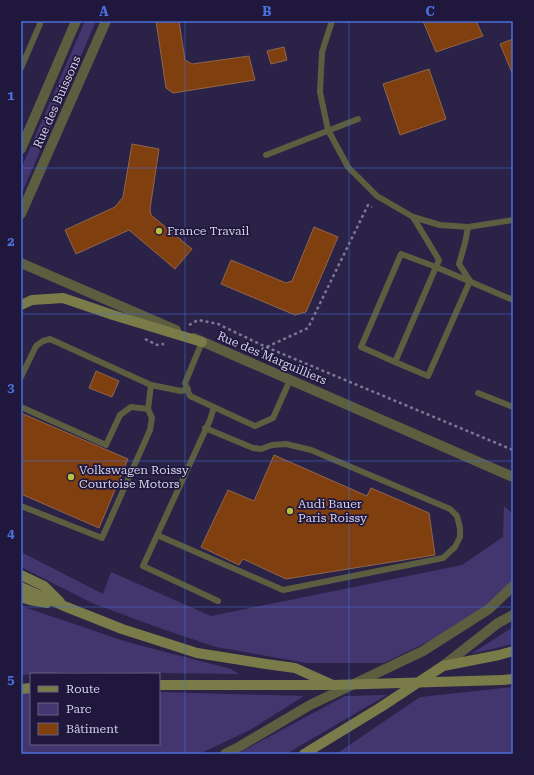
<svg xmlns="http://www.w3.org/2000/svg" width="534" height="775" viewBox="0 0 534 775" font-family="'Roboto Serif',serif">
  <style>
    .green { fill: #43366f }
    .building { fill: #803f0f; stroke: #90654c }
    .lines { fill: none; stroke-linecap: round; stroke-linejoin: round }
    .path { stroke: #7d7796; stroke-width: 2.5; stroke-dasharray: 3 3; stroke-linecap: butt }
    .service { stroke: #5c5e3f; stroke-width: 6 }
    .minor { stroke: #5c5e3f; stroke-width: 10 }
    .tertiary { stroke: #5c5e3f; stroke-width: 10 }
    .secondary { stroke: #797c48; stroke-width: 10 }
    .secondary-bridge { stroke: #797c48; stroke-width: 10 }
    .grid { fill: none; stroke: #4a6edc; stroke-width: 1; stroke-opacity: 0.55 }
    .poi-dot { fill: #bbc044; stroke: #20183c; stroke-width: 1.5 }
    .labels { text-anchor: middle; stroke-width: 3.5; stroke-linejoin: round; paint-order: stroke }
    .street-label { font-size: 12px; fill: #d2cfe7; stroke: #20183c }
    .poi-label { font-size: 12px; fill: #d2cfe7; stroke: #20183c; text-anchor: start }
    .neatline { fill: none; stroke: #4a6edc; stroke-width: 1.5 }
    .grid-label { font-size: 13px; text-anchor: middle; font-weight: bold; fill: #4a6edc }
  </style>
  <rect width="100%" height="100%" fill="#2a2247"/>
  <g class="green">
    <path d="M 85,21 L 96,21 L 21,195 L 21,169 Z"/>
    <path d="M 504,506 L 513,514 L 513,578 L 510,584 L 482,610 L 442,635 L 384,663 L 306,663 L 216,647 L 165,630 L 92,603 L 21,567 L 21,552 L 103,594 L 111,572 L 211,616 L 462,565 L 503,537 Z"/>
    <path d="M 21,606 L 127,642 L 231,669 L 239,674 L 69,672 L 21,675 Z"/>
    <path d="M 513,627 L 513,644 L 471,654 L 510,629 Z"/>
    <path d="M 513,687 L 513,753 L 511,754 L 336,754 L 420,697 Z"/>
    <path d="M 31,692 L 31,744 L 159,744 L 159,692 L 304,696 L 250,730 L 199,754 L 21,754 L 21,693 Z"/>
    <path d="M 387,695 L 286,754 L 237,754 L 345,696 Z"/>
  </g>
  <g class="building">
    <path d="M 156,21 L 179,21 L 185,60 L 192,64 L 249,56 L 255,80 L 173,93 L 166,88 Z"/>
    <path d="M 423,21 L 476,21 L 483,36 L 436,52 Z"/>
    <path d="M 513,39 L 513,75 L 500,44 Z"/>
    <path d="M 284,47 L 287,60 L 271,64 L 267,51 Z"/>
    <path d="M 429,69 L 446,119 L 400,135 L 383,84 Z"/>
    <path d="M 132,144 L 159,149 L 150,209 L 151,215 L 192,249 L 175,269 L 129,230 L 76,254 L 65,230 L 115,207 L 123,197 Z"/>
    <path d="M 314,227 L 338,237 L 306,312 L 295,315 L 221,284 L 231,260 L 286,283 L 292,281 Z"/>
    <path d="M 96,371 L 119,381 L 112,397 L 89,388 Z"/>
    <path d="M 21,413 L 128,459 L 99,528 L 21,494 Z"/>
    <path d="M 274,455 L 367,496 L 371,488 L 429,513 L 435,555 L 286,579 L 243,559 L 239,565 L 201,547 L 228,490 L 254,501 Z"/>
  </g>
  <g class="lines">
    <g class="path">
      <path d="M 189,325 L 198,320 L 218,324 L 266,347 L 513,450"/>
      <path d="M 145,339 L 157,345 L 164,344"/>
      <path d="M 256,352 L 308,328 L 368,205 L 372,207"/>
    </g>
    <g class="service">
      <path d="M 332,21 L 322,52 L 320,92 L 328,130 L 348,167 L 377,196 L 413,217 L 440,225 L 468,227 L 513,220"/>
      <path d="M 21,68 L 40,24 L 39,21"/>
      <path d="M 266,155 L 358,119"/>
      <path d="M 413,217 L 439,260 L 395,362 L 428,376 L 470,281 L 459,264 L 465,243 L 468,227"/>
      <path d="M 202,342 L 185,383 L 190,396 L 255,426 L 273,418 L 290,380"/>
      <path d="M 395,362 L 361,347 L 401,254 L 436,267 L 513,300"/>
      <path d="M 21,377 L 36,346 L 43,341 L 50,339 L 151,385 L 181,391 L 188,389"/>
      <path d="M 478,393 L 513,407"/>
      <path d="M 21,407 L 106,445 L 120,415 L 131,407 L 148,409"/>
      <path d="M 214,407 L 210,420 L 143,566 L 218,601"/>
      <path d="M 21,506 L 102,538 L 150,430 L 152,418 L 148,409 L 151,385"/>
      <path d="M 157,535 L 283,590 L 443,558 L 455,547 L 460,537 L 460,528 L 457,516 L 450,509 L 311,450 L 286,444 L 272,445 L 261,449 L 253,448 L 205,428"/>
    </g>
    <g class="minor">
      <path d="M 21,149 L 76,21"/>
      <path d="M 21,214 L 106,21"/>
      <path d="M 21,263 L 176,330"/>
      <path d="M 194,338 L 513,477"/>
    </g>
    <g class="tertiary">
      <path d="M 443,666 L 498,623 L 513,615"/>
      <path d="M 225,754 L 237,748 L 310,705 L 423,651 L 489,609 L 513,586"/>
    </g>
    <g class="secondary">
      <path d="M 21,305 L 32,300 L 63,298 L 113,315 L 202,342"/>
      <path d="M 21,575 L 44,586 L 60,602"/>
      <path d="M 21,587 L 64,606 L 122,629 L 197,653 L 266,664 L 295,668 L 333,685"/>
      <path d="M 21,597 L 30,600 L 47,603"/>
      <path d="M 503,680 L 513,679"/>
      <path d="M 159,685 L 329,685"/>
      <path d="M 21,689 L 31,688"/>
      <path d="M 304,754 L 381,707 L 443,666 L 499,655 L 513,651"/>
    </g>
    <path class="secondary-bridge" d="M 333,685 L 503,680"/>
  </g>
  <path class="grid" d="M 185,21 L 185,754M 349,21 L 349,754M 21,168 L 513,168M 21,314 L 513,314M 21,461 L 513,461M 21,607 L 513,607"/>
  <g class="poi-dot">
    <circle cx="159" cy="231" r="4"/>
    <circle cx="71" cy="477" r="4"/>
    <circle cx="290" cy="511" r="4"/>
  </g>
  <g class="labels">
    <g class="street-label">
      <text transform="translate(57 102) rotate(-66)" y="4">Rue des Buissons</text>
      <text transform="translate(272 358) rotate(23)" y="4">Rue des Marguilliers</text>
    </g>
    <g class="poi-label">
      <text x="167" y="235">France Travail</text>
      <text x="79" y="474">Volkswagen Roissy<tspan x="79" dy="14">Courtoise Motors</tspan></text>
      <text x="298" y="508">Audi Bauer<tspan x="298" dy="14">Paris Roissy</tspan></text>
    </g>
  </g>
  <rect width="534" height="775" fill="none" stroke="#20183c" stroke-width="44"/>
  <rect x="30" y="673" width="130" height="72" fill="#20183c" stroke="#676180"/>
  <rect x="38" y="686" width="20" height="6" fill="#797c48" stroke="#676180"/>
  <text x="66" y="693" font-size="12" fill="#d2cfe7">Route</text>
  <rect x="38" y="703" width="20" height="12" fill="#43366f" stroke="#676180"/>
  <text x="66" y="713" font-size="12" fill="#d2cfe7">Parc</text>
  <rect x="38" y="723" width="20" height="12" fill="#803f0f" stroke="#676180"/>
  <text x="66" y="733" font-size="12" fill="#d2cfe7">Bâtiment</text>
  <rect x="22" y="22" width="490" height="731" class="neatline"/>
  <g class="grid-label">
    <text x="104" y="16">A</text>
    <text x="267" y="16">B</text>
    <text x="430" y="16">C</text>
    <text x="11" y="100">1</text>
    <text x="11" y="246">2</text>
    <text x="11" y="392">3</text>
    <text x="11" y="538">4</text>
    <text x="11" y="684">5</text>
  </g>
</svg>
